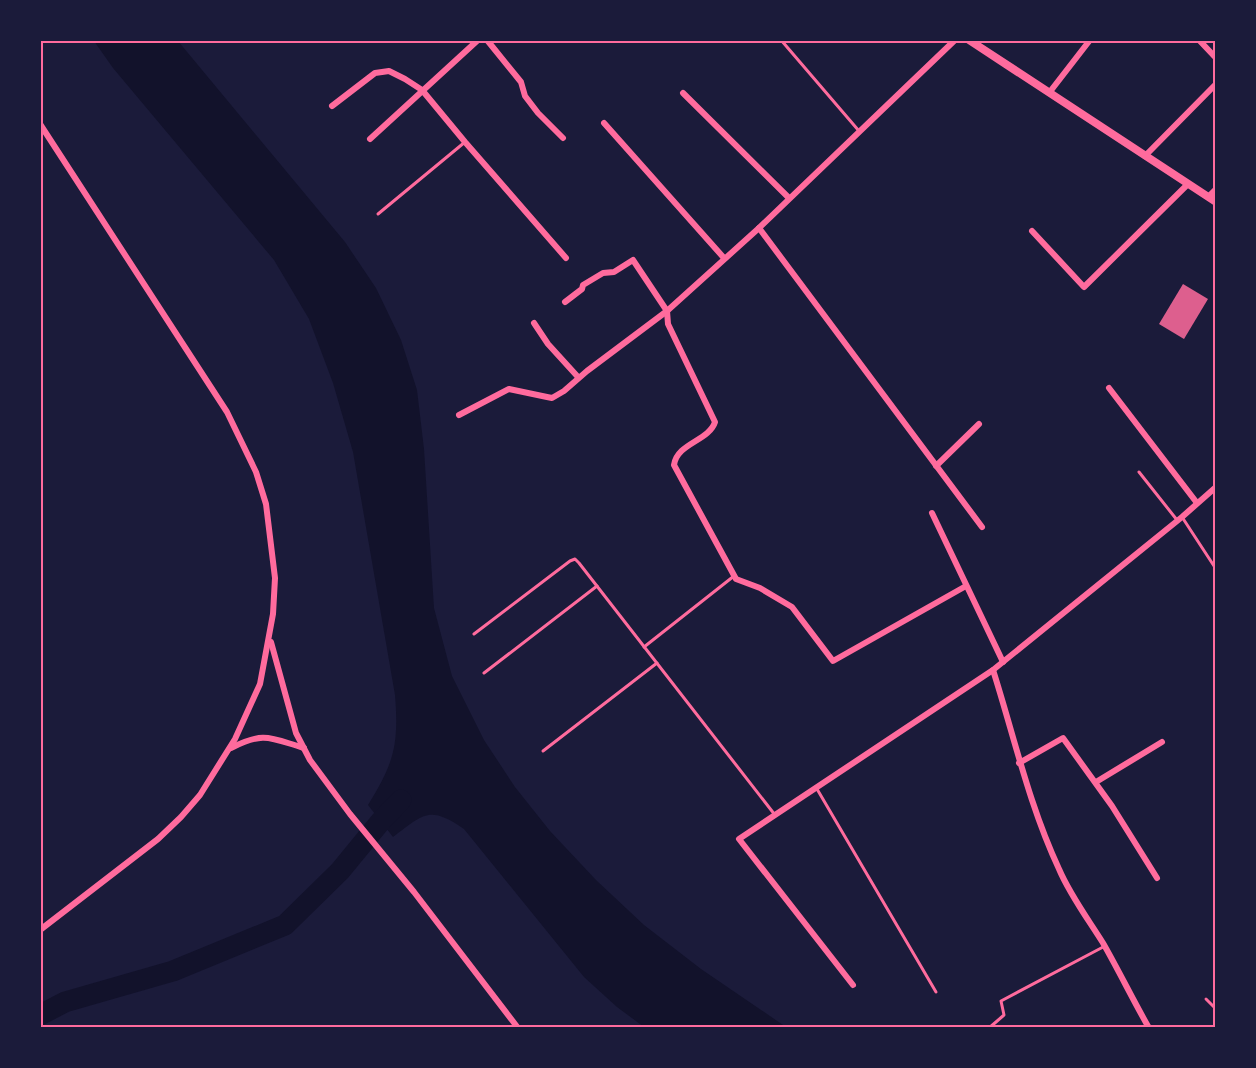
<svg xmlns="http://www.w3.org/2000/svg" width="1256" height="1068" viewBox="0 0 1256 1068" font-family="Quicksand,sans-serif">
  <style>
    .water { fill: #12122b }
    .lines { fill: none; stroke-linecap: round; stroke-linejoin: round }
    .river { stroke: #12122b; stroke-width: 21 }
    .building { fill: #dd5f8e }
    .service { stroke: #ff6b9d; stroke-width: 3 }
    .minor { stroke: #ff6b9d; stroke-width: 6 }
    .tertiary { stroke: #ff6b9d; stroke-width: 8 }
    .neatline { fill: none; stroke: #ff6b9d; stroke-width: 2 }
  </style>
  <rect width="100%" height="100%" fill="#1b1b3a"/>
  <path class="water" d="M 94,41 L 178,41 L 345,242 L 376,288 L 401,340 L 417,390 L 424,449 L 434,608 L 452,676 L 484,740 L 515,787 L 550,831 L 596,880 L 644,925 L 701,969 L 786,1027 L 644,1027 L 617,1007 L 584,977 L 464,829 C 429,805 424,814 393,837 L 368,805 C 394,763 399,745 395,695 L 353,452 L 333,383 L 309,319 L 274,260 L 113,68 Z"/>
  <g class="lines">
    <path class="river" d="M 40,1015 L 65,1002 L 173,971 L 285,925 L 340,871 L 381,821 L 401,800"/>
  </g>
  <path class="building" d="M 1183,284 L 1208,299 L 1184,339 L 1159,324 Z"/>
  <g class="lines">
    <g class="service">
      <path d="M 781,40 L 859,131"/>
      <path d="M 378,214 L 465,142"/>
      <path d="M 1139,472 L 1177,520"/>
      <path d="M 1182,517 L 1216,569"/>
      <path d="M 474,634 L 570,561 L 575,559 L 579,563 L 775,815"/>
      <path d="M 644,647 L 734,576"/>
      <path d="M 484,673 L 597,586"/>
      <path d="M 543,751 L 657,663"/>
      <path d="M 817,789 L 936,992"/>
      <path d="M 1206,999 L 1216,1009"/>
      <path d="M 989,1028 L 1004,1015 L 1001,1001 L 1105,946"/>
    </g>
    <g class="minor">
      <path d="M 487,40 L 521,82 L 525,96 L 538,113 L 563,138"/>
      <path d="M 1199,40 L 1216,58"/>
      <path d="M 683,93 L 789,198"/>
      <path d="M 1049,93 L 1090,40"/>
      <path d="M 332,106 L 375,73 L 389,71 L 405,79 L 422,90 L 465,142 L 566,258"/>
      <path d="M 604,123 L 724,258"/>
      <path d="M 40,124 L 227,412 L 256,472 L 266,504 L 275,578 L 273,614 L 260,684 L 235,739 L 200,795 L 181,817 L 158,839 L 40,930"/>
      <path d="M 370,139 L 478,40"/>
      <path d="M 1145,156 L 1216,84"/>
      <path d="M 1208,197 L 1216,189"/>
      <path d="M 759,228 L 982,527"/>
      <path d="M 1032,231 L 1084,287 L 1188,184"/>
      <path d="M 565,302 L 582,289 L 583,285 L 603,273 L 614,272 L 633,260 L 667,311"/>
      <path d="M 667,311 L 668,324 L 715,422 C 709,441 677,443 674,465 L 736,579 L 760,588 L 792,607 L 833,661 L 966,586"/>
      <path d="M 534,323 L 548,344 L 578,377"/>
      <path d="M 1109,388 L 1197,503"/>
      <path d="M 459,415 L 509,389 L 547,397 L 552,398 L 564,391 L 587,371 L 667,311 L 759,228 L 955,40"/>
      <path d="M 936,466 L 979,424"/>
      <path d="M 932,513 L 1003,662"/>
      <path d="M 271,642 L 296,733 L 310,760 L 350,814 L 414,892 L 518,1028"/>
      <path d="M 993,670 C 1014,736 1029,805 1059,869 C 1070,895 1088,919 1103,943 C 1119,971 1133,1000 1149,1028"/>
      <path d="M 231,748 C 265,731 270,738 304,748"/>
      <path d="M 1019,763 L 1063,738 L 1112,806 L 1157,878"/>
      <path d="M 1096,782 L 1162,742"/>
      <path d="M 853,985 L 739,839 L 993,670 L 1182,517 L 1216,487"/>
    </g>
    <path class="tertiary" d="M 969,40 L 1216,202"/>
  </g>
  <rect width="1256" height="1068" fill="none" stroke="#1b1b3a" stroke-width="84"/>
  <rect x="42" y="42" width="1172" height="984" class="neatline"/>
</svg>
